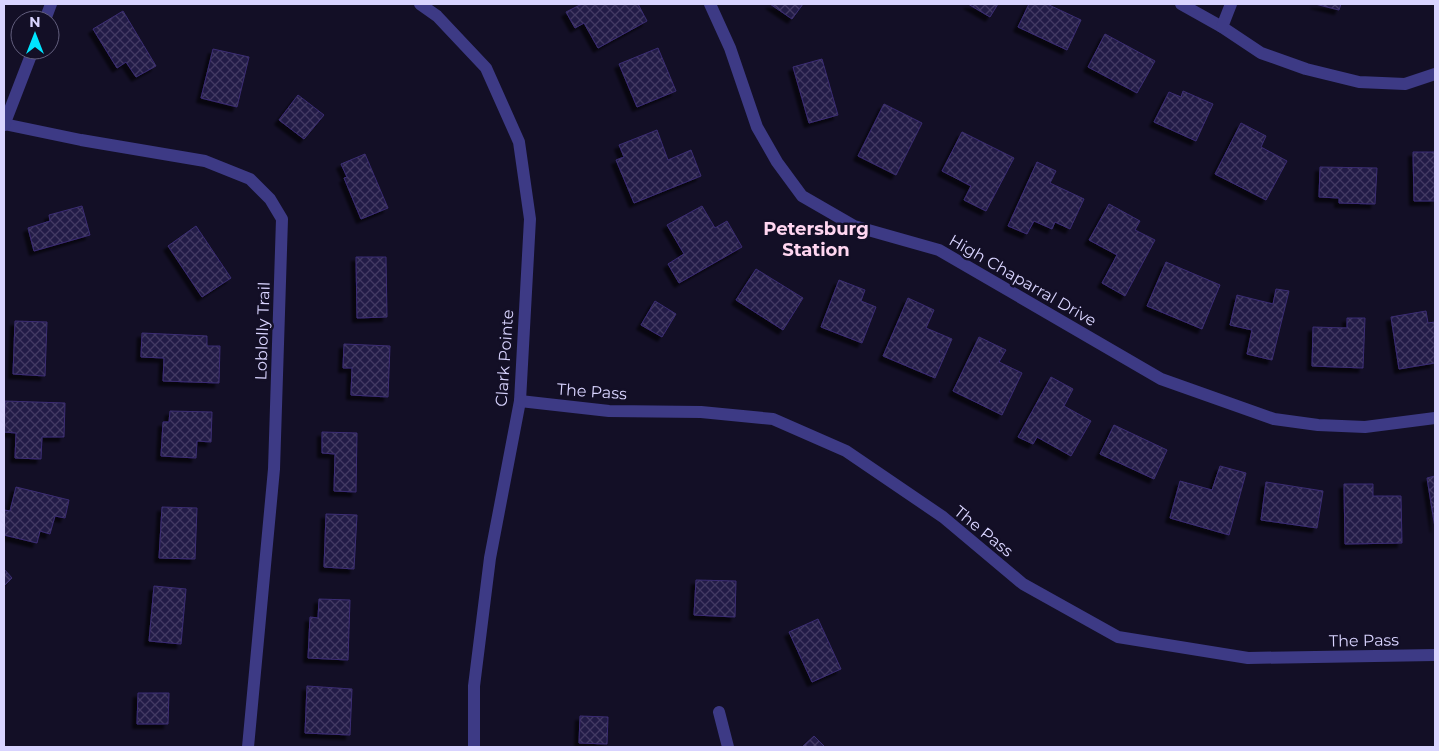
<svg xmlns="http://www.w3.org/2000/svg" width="1439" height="751" viewBox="0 0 1439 751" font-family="Montserrat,sans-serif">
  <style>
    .building { fill: url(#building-cross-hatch); stroke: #3b2d73; filter: url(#shadow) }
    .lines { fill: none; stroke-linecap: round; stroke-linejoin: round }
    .minor { stroke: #3d3a85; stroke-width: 12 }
    .labels { text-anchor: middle; stroke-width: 5; stroke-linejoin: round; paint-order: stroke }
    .street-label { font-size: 16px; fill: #d9d4ff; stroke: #130f26 }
    .neighbourhood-label { font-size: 18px; font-weight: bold; fill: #ffd6f0; stroke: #130f26 }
  </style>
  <defs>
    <pattern id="building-cross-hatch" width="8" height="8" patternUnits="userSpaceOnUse" patternTransform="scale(1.25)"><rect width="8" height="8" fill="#241b47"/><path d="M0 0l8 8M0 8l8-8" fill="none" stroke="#433b63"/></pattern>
    <filter id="shadow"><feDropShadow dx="-4.5" dy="4.5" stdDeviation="1" flood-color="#0009"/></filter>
  </defs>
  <rect width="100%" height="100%" fill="#130f26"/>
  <g class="building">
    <path d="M 582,4 L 638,4 L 647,21 L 598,48 L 584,23 L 575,28 L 566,12 Z"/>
    <path d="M 770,4 L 803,4 L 792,19 Z"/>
    <path d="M 968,4 L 998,4 L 990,17 Z"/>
    <path d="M 1029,4 L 1047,4 L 1081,20 L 1067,50 L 1018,27 Z"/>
    <path d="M 1315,4 L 1341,4 L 1339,10 Z"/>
    <path d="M 123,11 L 156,66 L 136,77 L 126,62 L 117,68 L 93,29 Z"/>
    <path d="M 1105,34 L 1155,61 L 1137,93 L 1088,67 Z"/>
    <path d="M 658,48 L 676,91 L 637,107 L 619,64 Z"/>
    <path d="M 213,49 L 249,57 L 237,107 L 201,98 Z"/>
    <path d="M 822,59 L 838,115 L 809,123 L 793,67 Z"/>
    <path d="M 1183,91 L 1213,104 L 1196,141 L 1154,122 L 1169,92 L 1181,97 Z"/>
    <path d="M 298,95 L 324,115 L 304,139 L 279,120 Z"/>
    <path d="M 884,104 L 922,123 L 896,175 L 858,156 Z"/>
    <path d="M 1241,123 L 1266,136 L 1261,147 L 1287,161 L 1266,200 L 1215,174 Z"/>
    <path d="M 657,130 L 668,160 L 691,150 L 701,176 L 634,203 L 616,160 L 624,157 L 619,145 Z"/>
    <path d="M 962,132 L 1014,158 L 986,211 L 964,200 L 971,186 L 942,171 Z"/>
    <path d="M 1413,152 L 1435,152 L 1435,201 L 1414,201 Z"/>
    <path d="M 365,154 L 388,208 L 361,219 L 344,178 L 347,177 L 341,164 Z"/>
    <path d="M 1037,162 L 1056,171 L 1050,183 L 1084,199 L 1070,229 L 1055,222 L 1052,229 L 1034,221 L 1027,234 L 1008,226 Z"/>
    <path d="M 1320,167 L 1377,168 L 1375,204 L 1339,203 L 1339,198 L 1319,197 Z"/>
    <path d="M 1109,204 L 1140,221 L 1135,230 L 1155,240 L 1125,296 L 1102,283 L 1117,255 L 1089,240 Z"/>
    <path d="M 82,206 L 90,235 L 34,251 L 28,228 L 50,221 L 49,215 Z"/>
    <path d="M 702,206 L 715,228 L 727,221 L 742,247 L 679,283 L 668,264 L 684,254 L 667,225 Z"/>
    <path d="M 196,226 L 231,278 L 202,297 L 168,246 Z"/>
    <path d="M 356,257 L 386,257 L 387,317 L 357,318 Z"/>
    <path d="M 1166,262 L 1220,285 L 1202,329 L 1147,306 Z"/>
    <path d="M 756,269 L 803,298 L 783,330 L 736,300 Z"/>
    <path d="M 839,280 L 865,290 L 861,301 L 876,307 L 862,343 L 821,327 Z"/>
    <path d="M 1276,289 L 1289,291 L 1272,360 L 1247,354 L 1252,330 L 1230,325 L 1237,295 L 1273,304 Z"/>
    <path d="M 908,298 L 934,310 L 926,328 L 952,339 L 935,378 L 883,356 Z"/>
    <path d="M 655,301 L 676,314 L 662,337 L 641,325 Z"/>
    <path d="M 1426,311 L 1428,323 L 1435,322 L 1435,363 L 1399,369 L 1391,317 Z"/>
    <path d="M 1347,318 L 1365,318 L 1363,368 L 1312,366 L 1313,327 L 1347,328 Z"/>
    <path d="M 15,321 L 47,322 L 45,376 L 13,374 Z"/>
    <path d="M 142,333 L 207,336 L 207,346 L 220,346 L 219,383 L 163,381 L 164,358 L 141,357 Z"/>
    <path d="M 979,337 L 1006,350 L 999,362 L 1022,373 L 1002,415 L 953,391 Z"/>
    <path d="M 344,344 L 390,346 L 388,397 L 351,395 L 352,368 L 343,368 Z"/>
    <path d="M 1051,377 L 1073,389 L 1064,406 L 1091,421 L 1071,456 L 1037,437 L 1033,444 L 1018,437 Z"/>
    <path d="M 5,401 L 65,403 L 64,437 L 42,437 L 41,459 L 15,458 L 16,433 L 4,432 Z"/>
    <path d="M 170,411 L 212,412 L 211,442 L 197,441 L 196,458 L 161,456 L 163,422 L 169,422 Z"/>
    <path d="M 1114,425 L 1167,450 L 1154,479 L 1100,454 Z"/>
    <path d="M 322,432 L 357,433 L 356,492 L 334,491 L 335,454 L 322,453 Z"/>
    <path d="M 1220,466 L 1246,473 L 1229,535 L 1170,518 L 1180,481 L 1212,490 Z"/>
    <path d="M 1435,476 L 1435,528 L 1427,478 Z"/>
    <path d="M 1266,482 L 1323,491 L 1317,528 L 1261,520 Z"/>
    <path d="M 1344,484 L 1373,484 L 1373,496 L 1401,496 L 1402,543 L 1345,544 Z"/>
    <path d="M 16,487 L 69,500 L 65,518 L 55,516 L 50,534 L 40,531 L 37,543 L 4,535 L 4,510 L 10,511 Z"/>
    <path d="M 162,507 L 197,508 L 195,559 L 159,558 Z"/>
    <path d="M 326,514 L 357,515 L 354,569 L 324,567 Z"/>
    <path d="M 4,569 L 12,578 L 4,586 Z"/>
    <path d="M 696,580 L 736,581 L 735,617 L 694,615 Z"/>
    <path d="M 154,586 L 186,589 L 181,644 L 149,641 Z"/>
    <path d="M 319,599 L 350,600 L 348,660 L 308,658 L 310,617 L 318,618 Z"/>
    <path d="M 818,619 L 841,669 L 812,682 L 789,632 Z"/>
    <path d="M 307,686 L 352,689 L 350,735 L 305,733 Z"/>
    <path d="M 138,693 L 169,693 L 168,724 L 137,724 Z"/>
    <path d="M 580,716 L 608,717 L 607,744 L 579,743 Z"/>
    <path d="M 814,736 L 825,747 L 802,747 Z"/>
  </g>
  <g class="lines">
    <g class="minor">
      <path d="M 420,4 L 437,16 L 486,68 L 519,142 L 530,219 L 520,401 L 490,558 L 474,686 L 474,747"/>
      <path d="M 710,4 L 730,48 L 757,127 L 777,162 L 802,196 L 854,226 L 939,250 L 1161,379 L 1274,419 L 1318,425 L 1365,427 L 1435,418"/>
      <path d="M 1181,4 L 1222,27 L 1261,53 L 1306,69 L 1359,82 L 1405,84 L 1435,74"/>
      <path d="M 45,20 L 51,4"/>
      <path d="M 1222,27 L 1231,4"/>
      <path d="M 4,124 L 81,140 L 205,161 L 250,179 L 270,199 L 282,219 L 274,469 L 248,747"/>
      <path d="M 4,125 L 33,50"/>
      <path d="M 520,401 L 609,411 L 701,412 L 773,419 L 846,451 L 943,517 L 1023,584 L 1118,637 L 1248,658 L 1435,655"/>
      <path d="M 719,712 L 728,747"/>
    </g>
  </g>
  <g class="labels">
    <g class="street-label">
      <text transform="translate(1023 280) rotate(30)" y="6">High Chaparral Drive</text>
      <text transform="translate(262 331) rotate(-88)" y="6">Loblolly Trail</text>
      <text transform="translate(504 358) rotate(-86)" y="6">Clark Pointe</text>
      <text transform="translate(592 391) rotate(4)" y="6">The Pass</text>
      <text transform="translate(984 531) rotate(39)" y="6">The Pass</text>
      <text transform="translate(1364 640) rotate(-1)" y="6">The Pass</text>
    </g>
    <g class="neighbourhood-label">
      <text x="816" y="235">Petersburg<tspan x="816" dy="21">Station</tspan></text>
    </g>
  </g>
  <rect width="1439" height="751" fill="none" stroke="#d9d4ff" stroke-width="10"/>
  <g transform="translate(35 35)"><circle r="24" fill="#130f26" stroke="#625e7d"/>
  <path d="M0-4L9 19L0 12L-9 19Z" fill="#00e5ff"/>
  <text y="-8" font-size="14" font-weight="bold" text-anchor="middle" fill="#d9d4ff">N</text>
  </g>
</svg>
